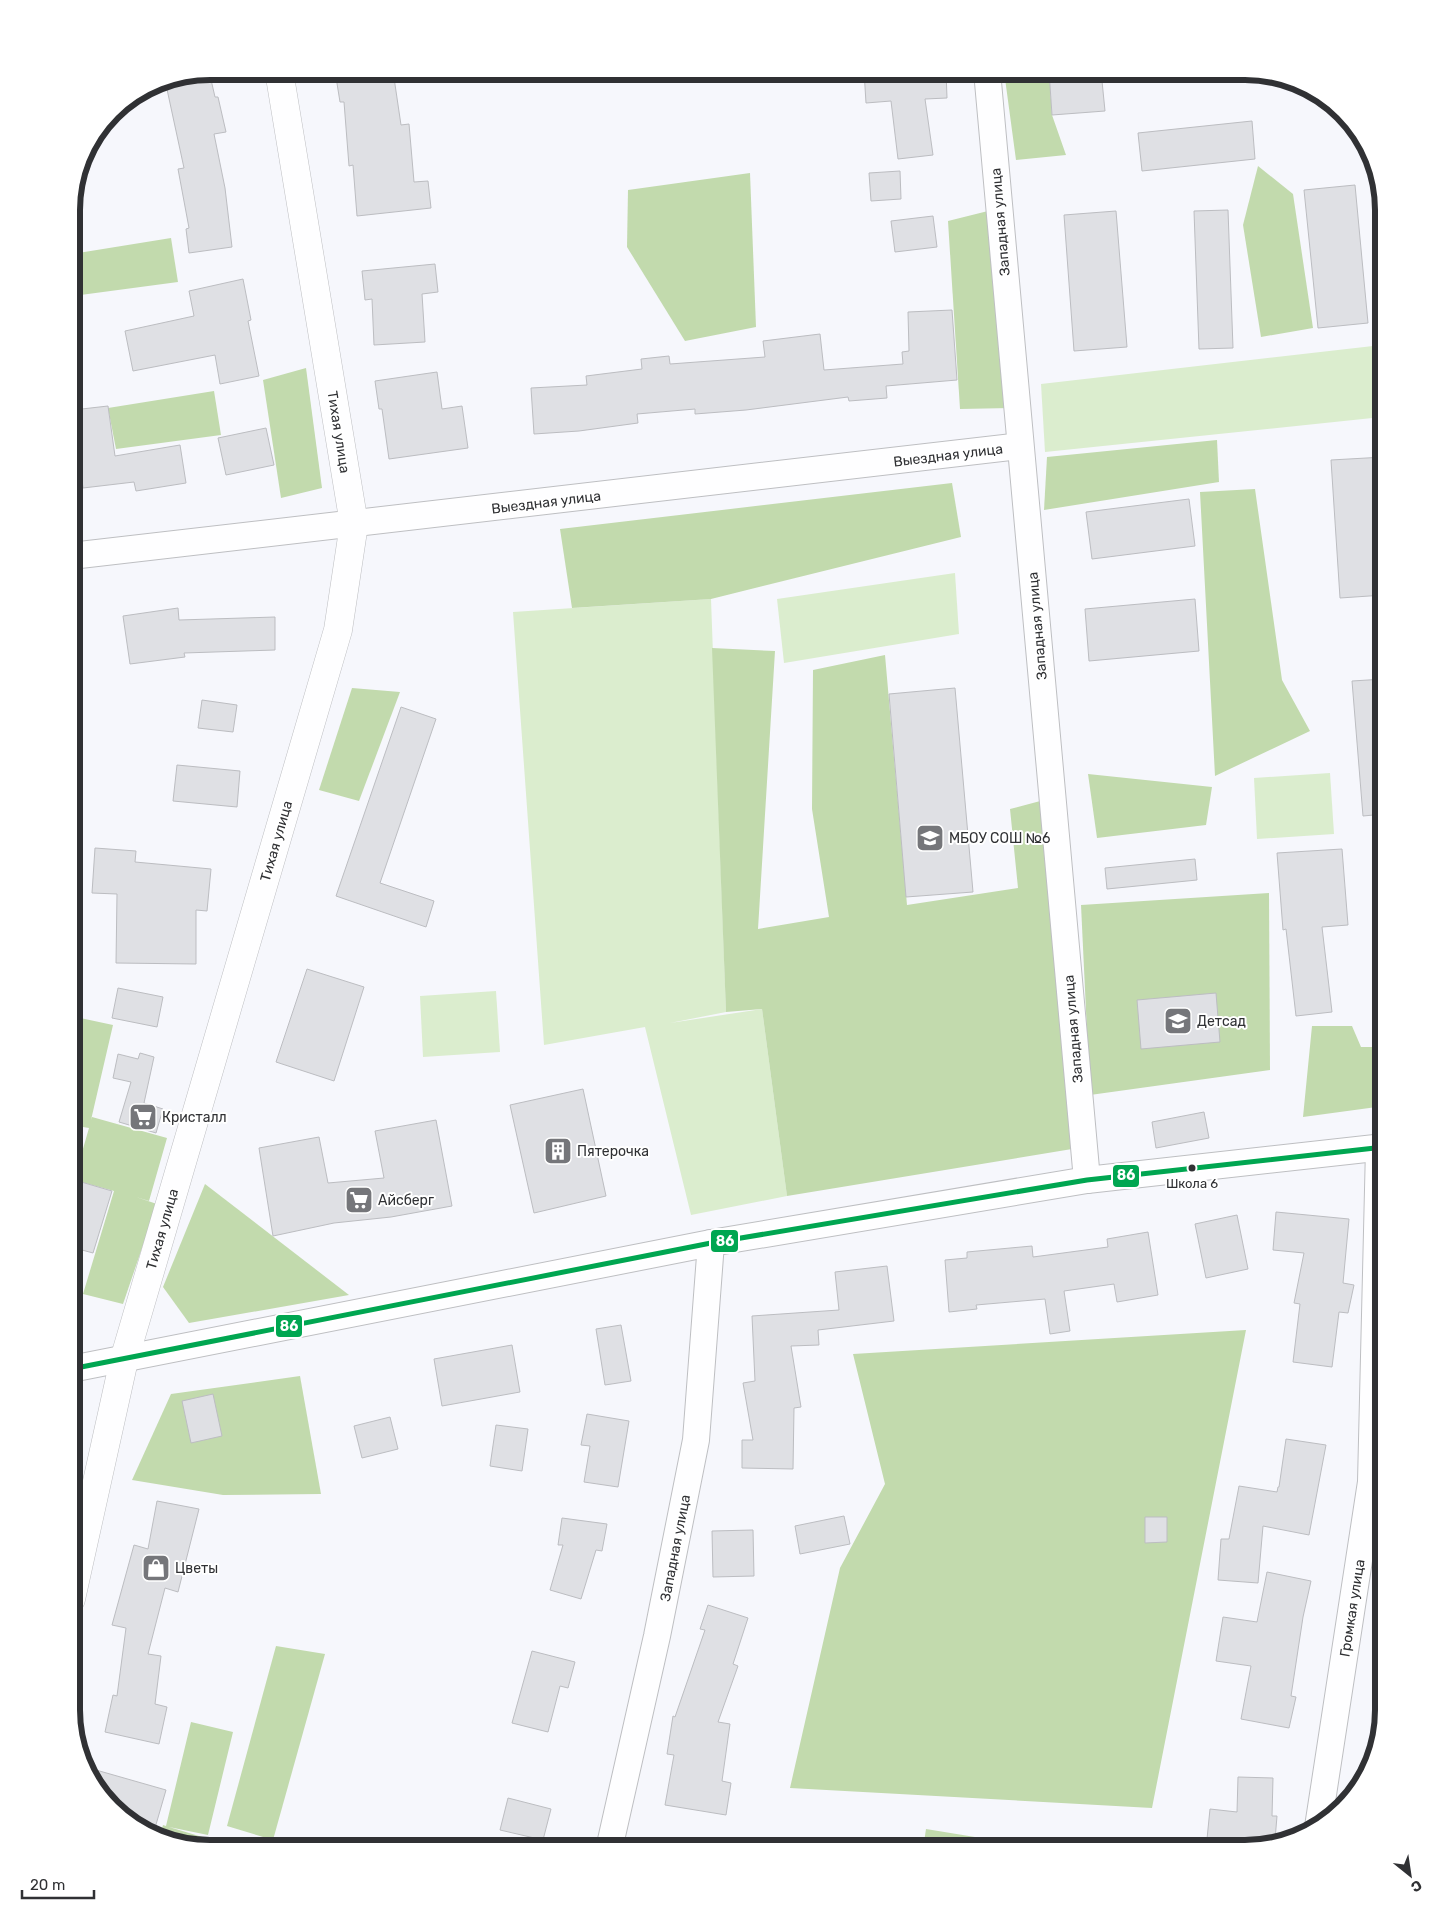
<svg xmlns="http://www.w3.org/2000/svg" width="1455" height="1920" viewBox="0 0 1455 1920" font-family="Rubik,sans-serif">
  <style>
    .green { fill: #dbedce }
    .forest { fill: #c2daad }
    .building { fill: #dfe0e4; stroke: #bcbdc1 }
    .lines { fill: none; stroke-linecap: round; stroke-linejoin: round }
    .minor-casing { stroke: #bebfc2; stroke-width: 28 }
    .primary-casing { stroke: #bebfc2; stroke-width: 29 }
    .minor { stroke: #fefeff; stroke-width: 26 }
    .primary { stroke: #fefeff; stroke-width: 28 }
    .bus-1-casing { stroke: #fff; stroke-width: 9 }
    .bus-1 { stroke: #00a651; stroke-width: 5 }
    .bus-dot { fill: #303134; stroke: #fff; stroke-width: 2 }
    .labels { text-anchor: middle; stroke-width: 4; stroke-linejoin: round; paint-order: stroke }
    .bus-label { font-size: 13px; fill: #303134; stroke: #fff }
    .street-label { font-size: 14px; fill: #303134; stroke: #fff }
    .poi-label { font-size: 14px; fill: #303134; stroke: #fff; text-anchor: start }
    .rim { fill: none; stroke: #303134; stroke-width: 6 }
    .line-badge { stroke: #fff; stroke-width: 2 }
    .badge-label { font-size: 14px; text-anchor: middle; font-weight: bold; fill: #fff }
  </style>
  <rect width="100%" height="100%" fill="#f6f7fc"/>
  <g class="green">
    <path d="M 1373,346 L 1382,417 L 1045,452 L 1041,384 Z"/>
    <path d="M 955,573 L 959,634 L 784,663 L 777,599 Z"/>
    <path d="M 711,599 L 726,1012 L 670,1023 L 762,1009 L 787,1196 L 691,1215 L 645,1027 L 544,1045 L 513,612 Z"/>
    <path d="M 1330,773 L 1334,834 L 1257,839 L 1254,778 Z"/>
    <path d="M 496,991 L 500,1052 L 423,1057 L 420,996 Z"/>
  </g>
  <g class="forest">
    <path d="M 765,71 L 827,71 L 766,77 Z"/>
    <path d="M 1004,71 L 1049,71 L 1052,115 L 1066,155 L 1016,160 Z"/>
    <path d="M 1258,166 L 1293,194 L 1313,328 L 1261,337 L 1243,225 Z"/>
    <path d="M 750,173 L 756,327 L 685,341 L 627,247 L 628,190 Z"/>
    <path d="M 992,210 L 1011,408 L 960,409 L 948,221 Z"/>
    <path d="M 171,238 L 178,282 L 73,296 L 72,287 L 72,254 Z"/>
    <path d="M 306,368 L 322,488 L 281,498 L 263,380 Z"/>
    <path d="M 214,391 L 221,435 L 116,449 L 108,408 Z"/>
    <path d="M 1217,440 L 1219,482 L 1044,510 L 1047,457 Z"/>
    <path d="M 952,483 L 961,537 L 711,599 L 572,608 L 560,529 Z"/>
    <path d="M 1255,489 L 1282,680 L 1310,731 L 1215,776 L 1200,492 Z"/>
    <path d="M 712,648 L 775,651 L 758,929 L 829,917 L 812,809 L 813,670 L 885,655 L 907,905 L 1018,888 L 1010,809 L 1044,800 L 1072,1149 L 787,1196 L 762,1009 L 726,1012 Z"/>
    <path d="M 352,688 L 400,692 L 359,801 L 319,790 Z"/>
    <path d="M 1088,774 L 1212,787 L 1206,825 L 1097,838 Z"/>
    <path d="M 1269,893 L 1270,1070 L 1090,1095 L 1081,905 Z"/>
    <path d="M 71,1016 L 113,1025 L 91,1120 L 92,1117 L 167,1138 L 149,1201 L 136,1197 L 157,1204 L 123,1304 L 83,1294 L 114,1191 L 74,1180 L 89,1128 L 71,1125 Z"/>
    <path d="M 1312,1026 L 1352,1026 L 1361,1047 L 1384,1047 L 1384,1106 L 1303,1117 Z"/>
    <path d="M 205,1184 L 349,1295 L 189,1323 L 163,1287 Z"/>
    <path d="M 1246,1330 L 1152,1808 L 790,1788 L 840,1568 L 885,1484 L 853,1354 Z"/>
    <path d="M 300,1376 L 321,1494 L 223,1495 L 132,1480 L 171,1394 Z"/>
    <path d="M 276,1646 L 325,1654 L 273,1840 L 227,1826 Z"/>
    <path d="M 191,1722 L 233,1732 L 208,1835 L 169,1827 L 209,1839 L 207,1848 L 160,1836 L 163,1825 L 166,1826 Z"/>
    <path d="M 926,1829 L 981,1838 L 980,1849 L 923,1849 Z"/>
  </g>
  <g class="building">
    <path d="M 209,71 L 215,97 L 218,97 L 226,132 L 214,134 L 225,188 L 232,247 L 189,253 L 186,229 L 189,228 L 178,169 L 184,168 L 165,80 Z"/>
    <path d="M 335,71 L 393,71 L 401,125 L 409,124 L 414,182 L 428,181 L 431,208 L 357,216 L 353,165 L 349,166 L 344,102 L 340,102 Z"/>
    <path d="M 864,71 L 946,71 L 947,98 L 925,99 L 933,155 L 898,159 L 891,101 L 866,103 Z"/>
    <path d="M 1049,71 L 1101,71 L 1105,111 L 1052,115 Z"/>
    <path d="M 1252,121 L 1255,159 L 1142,171 L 1138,133 Z"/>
    <path d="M 900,171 L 901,199 L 871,201 L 869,173 Z"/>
    <path d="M 1355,185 L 1368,323 L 1318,328 L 1304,190 Z"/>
    <path d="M 1228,210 L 1233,348 L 1199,349 L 1194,211 Z"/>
    <path d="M 1116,211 L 1127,347 L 1074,351 L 1064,215 Z"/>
    <path d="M 933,216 L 937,247 L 895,252 L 891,221 Z"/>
    <path d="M 435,264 L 438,292 L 422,294 L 425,342 L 374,345 L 372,299 L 365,300 L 362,271 Z"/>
    <path d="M 243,279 L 251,320 L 248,321 L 259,376 L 220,384 L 215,355 L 133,371 L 125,331 L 194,316 L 189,291 Z"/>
    <path d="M 952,310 L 957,380 L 886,386 L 887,398 L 849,401 L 848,397 L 746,410 L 695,414 L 695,409 L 637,414 L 638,423 L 579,431 L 534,434 L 531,388 L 587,385 L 586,376 L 642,369 L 641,359 L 669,356 L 670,364 L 765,357 L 763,341 L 820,334 L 824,370 L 903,364 L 902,352 L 909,351 L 908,312 Z"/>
    <path d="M 437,372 L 442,409 L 462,406 L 468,448 L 389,459 L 382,409 L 379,409 L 375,381 Z"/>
    <path d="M 108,406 L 115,456 L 180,445 L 186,483 L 136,491 L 134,482 L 83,488 L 73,410 Z"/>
    <path d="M 266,428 L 274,465 L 226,475 L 218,438 Z"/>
    <path d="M 1384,457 L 1384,595 L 1340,598 L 1331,460 Z"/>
    <path d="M 1189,499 L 1195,546 L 1092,559 L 1086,512 Z"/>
    <path d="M 1195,599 L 1199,651 L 1089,661 L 1085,609 Z"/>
    <path d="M 178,608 L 179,620 L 275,617 L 275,650 L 184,653 L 185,657 L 130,664 L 123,616 Z"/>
    <path d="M 1384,679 L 1384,814 L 1363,816 L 1352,681 Z"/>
    <path d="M 955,688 L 973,892 L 906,897 L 889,694 Z"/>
    <path d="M 202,700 L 237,705 L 233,732 L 198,728 Z"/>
    <path d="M 401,707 L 436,719 L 380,883 L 434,901 L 426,927 L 336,896 Z"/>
    <path d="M 177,765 L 240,771 L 237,807 L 173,801 Z"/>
    <path d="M 95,848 L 136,851 L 135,862 L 211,869 L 207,911 L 196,910 L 196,964 L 116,963 L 117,894 L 92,893 Z"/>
    <path d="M 1342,849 L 1348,925 L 1322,927 L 1332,1012 L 1296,1016 L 1286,929 L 1283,930 L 1277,853 Z"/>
    <path d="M 1195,859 L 1197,880 L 1107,889 L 1105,868 Z"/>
    <path d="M 307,969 L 364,987 L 334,1081 L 276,1062 Z"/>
    <path d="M 118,988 L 163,997 L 157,1027 L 112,1018 Z"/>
    <path d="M 1216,993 L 1220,1042 L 1141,1049 L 1137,1000 Z"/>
    <path d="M 140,1053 L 154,1057 L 144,1103 L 163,1109 L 156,1133 L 119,1122 L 131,1082 L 113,1078 L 118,1054 L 138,1059 Z"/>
    <path d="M 583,1089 L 606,1196 L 534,1213 L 510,1105 Z"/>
    <path d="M 1204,1112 L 1209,1138 L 1156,1148 L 1152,1122 Z"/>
    <path d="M 436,1120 L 452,1206 L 391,1217 L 334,1223 L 273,1236 L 259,1148 L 319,1137 L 328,1183 L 384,1178 L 375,1131 Z"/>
    <path d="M 71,1179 L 112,1191 L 93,1253 L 71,1247 Z"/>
    <path d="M 1276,1212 L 1349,1219 L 1343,1283 L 1354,1285 L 1348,1313 L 1339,1312 L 1332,1367 L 1293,1362 L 1300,1304 L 1294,1303 L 1304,1253 L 1273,1250 Z"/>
    <path d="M 1237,1215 L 1248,1269 L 1206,1278 L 1195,1224 Z"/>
    <path d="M 1148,1232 L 1158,1295 L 1117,1302 L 1114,1284 L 1064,1291 L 1070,1331 L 1050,1334 L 1045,1299 L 976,1305 L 977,1309 L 949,1312 L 945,1260 L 967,1258 L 967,1252 L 1032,1246 L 1033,1257 L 1108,1247 L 1107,1239 Z"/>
    <path d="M 887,1266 L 894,1321 L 818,1330 L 819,1345 L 791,1346 L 801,1407 L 794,1408 L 793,1469 L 742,1468 L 742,1440 L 753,1440 L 743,1383 L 755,1381 L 752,1316 L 839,1310 L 835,1272 Z"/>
    <path d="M 621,1325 L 631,1381 L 605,1385 L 596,1329 Z"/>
    <path d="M 512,1345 L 520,1392 L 442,1406 L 434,1359 Z"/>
    <path d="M 213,1394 L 222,1436 L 191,1443 L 182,1401 Z"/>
    <path d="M 587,1414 L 629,1421 L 618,1487 L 584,1482 L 590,1446 L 581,1445 Z"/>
    <path d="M 390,1417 L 398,1449 L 362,1458 L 354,1426 Z"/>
    <path d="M 496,1425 L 528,1429 L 522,1471 L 490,1466 Z"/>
    <path d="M 1286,1439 L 1326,1445 L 1309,1535 L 1263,1526 L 1258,1583 L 1218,1580 L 1221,1539 L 1229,1539 L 1239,1486 L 1277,1492 L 1278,1487 L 1279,1487 Z"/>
    <path d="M 157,1501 L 199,1509 L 178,1592 L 165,1588 L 148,1654 L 161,1656 L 155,1704 L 167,1707 L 159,1744 L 105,1732 L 113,1695 L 117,1696 L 126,1628 L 112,1625 L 134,1545 L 148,1549 Z"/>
    <path d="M 844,1516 L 850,1544 L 800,1554 L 795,1526 Z"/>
    <path d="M 1145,1517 L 1167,1517 L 1167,1542 L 1145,1543 Z"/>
    <path d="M 562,1518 L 607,1524 L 602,1551 L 596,1550 L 581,1599 L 550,1590 L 563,1545 L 558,1545 Z"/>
    <path d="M 753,1530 L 754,1576 L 713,1577 L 712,1531 Z"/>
    <path d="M 1267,1572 L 1311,1581 L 1303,1617 L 1291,1696 L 1296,1697 L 1289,1728 L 1241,1719 L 1251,1666 L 1216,1661 L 1223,1617 L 1257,1622 Z"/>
    <path d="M 708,1605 L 748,1618 L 733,1664 L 738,1666 L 718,1722 L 730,1724 L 722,1781 L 731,1783 L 726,1815 L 665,1805 L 674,1755 L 667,1754 L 673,1716 L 675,1717 L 705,1630 L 700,1629 Z"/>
    <path d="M 532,1651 L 575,1662 L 568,1688 L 560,1686 L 548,1732 L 512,1723 Z"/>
    <path d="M 89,1768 L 166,1790 L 155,1828 L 131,1821 L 94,1787 Z"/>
    <path d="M 1238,1777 L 1273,1778 L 1272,1816 L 1277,1816 L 1275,1840 L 1246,1849 L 1206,1849 L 1210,1809 L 1237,1812 Z"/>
    <path d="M 508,1798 L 551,1809 L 543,1840 L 500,1830 Z"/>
  </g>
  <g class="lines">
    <defs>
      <g id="minor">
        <path d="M 987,71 L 1087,1180"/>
        <path d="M 71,556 L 1020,446"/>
        <path d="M 71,1369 L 711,1243 L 1087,1180 L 1384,1147"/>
        <path d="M 1318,1827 L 1371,1482 L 1379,1148"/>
        <path d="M 609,1849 L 657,1636 L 696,1440 L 711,1243"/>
      </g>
      <path id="primary" d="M 71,1599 L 124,1360 L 338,630 L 354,524 L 279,71"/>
    </defs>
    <use href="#minor" class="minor-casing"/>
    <use href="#primary" class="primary-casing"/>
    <use href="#minor" class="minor"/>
    <use href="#primary" class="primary"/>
    <defs>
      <path id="bus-1" d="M 71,1369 L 711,1243 L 1087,1180 L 1384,1147"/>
    </defs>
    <use href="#bus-1" class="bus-1-casing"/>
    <use href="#bus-1" class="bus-1"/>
  </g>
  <defs>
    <symbol id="school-square" viewBox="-11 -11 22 22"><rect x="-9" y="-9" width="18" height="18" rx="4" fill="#75767a" stroke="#fff"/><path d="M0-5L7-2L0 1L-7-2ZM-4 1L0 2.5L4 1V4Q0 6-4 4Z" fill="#fff"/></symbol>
    <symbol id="supermarket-square" viewBox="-11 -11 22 22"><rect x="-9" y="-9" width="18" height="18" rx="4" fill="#75767a" stroke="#fff"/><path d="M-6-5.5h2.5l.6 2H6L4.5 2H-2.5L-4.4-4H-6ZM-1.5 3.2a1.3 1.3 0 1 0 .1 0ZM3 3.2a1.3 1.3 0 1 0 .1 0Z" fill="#fff"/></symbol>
    <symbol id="building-square" viewBox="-11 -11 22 22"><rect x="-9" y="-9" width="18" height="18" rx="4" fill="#75767a" stroke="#fff"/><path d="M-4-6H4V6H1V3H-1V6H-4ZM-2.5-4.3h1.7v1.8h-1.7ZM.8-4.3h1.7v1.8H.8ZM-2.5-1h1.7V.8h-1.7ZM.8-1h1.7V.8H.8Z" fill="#fff"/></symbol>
    <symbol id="shop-square" viewBox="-11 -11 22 22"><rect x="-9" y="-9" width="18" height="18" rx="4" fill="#75767a" stroke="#fff"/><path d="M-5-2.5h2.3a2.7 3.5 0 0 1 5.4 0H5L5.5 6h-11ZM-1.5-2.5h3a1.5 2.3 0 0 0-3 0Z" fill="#fff"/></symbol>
  </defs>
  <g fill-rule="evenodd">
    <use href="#school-square" x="914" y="822" width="32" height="32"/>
    <use href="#school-square" x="1162" y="1005" width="32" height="32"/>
    <use href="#supermarket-square" x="127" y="1101" width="32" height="32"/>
    <use href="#building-square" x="542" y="1135" width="32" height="32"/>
    <use href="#supermarket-square" x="343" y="1184" width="32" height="32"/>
    <use href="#shop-square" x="140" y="1552" width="32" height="32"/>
  </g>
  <circle class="bus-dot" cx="1192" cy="1168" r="4.5"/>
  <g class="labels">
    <g class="bus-label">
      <text x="1192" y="1188">Школа 6</text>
    </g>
    <g class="street-label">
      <text transform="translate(1000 222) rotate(-95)" y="5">Западная улица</text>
      <text transform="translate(339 432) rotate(81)" y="5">Тихая улица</text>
      <text transform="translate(948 455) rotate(-7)" y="5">Выездная улица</text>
      <text transform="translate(546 502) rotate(-7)" y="5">Выездная улица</text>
      <text transform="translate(1037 626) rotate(-95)" y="5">Западная улица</text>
      <text transform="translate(276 841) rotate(-74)" y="5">Тихая улица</text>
      <text transform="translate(1073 1029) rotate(-95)" y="5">Западная улица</text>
      <text transform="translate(162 1229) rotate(-74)" y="5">Тихая улица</text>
      <text transform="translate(675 1548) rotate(-79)" y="5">Западная улица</text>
      <text transform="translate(1352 1608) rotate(-81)" y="5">Громкая улица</text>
    </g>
    <g class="poi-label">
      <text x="949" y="843">МБОУ СОШ №6</text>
      <text x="1197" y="1026">Детсад</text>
      <text x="162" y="1122">Кристалл</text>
      <text x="577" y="1156">Пятерочка</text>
      <text x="378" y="1205">Айсберг</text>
      <text x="175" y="1573">Цветы</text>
    </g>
  </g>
  <path d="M0 0H1455V1920H0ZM210 80H1245A130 130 0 0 1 1375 210V1710A130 130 0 0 1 1245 1840H210A130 130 0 0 1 80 1710V210A130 130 0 0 1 210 80Z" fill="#fff" fill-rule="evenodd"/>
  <path class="rim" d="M210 80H1245A130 130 0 0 1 1375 210V1710A130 130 0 0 1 1245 1840H210A130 130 0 0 1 80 1710V210A130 130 0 0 1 210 80Z"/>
  <g class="line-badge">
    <rect x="1112" y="1164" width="28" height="24" rx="5" fill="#00a651"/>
    <rect x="710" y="1229" width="29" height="24" rx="5" fill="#00a651"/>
    <rect x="275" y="1314" width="28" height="24" rx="5" fill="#00a651"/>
  </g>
  <g class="badge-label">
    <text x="1126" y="1180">86</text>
    <text x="725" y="1246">86</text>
    <text x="289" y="1331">86</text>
  </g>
  <g transform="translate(1410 1875) rotate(150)" stroke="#ffffff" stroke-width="4" paint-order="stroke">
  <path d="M0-4L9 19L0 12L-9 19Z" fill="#303134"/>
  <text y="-8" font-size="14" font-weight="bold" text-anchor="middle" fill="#303134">С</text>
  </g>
  <path d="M22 1890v8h72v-8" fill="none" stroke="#303134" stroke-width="2.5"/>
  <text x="30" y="1890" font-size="15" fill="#303134" stroke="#ffffff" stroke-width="4" paint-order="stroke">20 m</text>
</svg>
